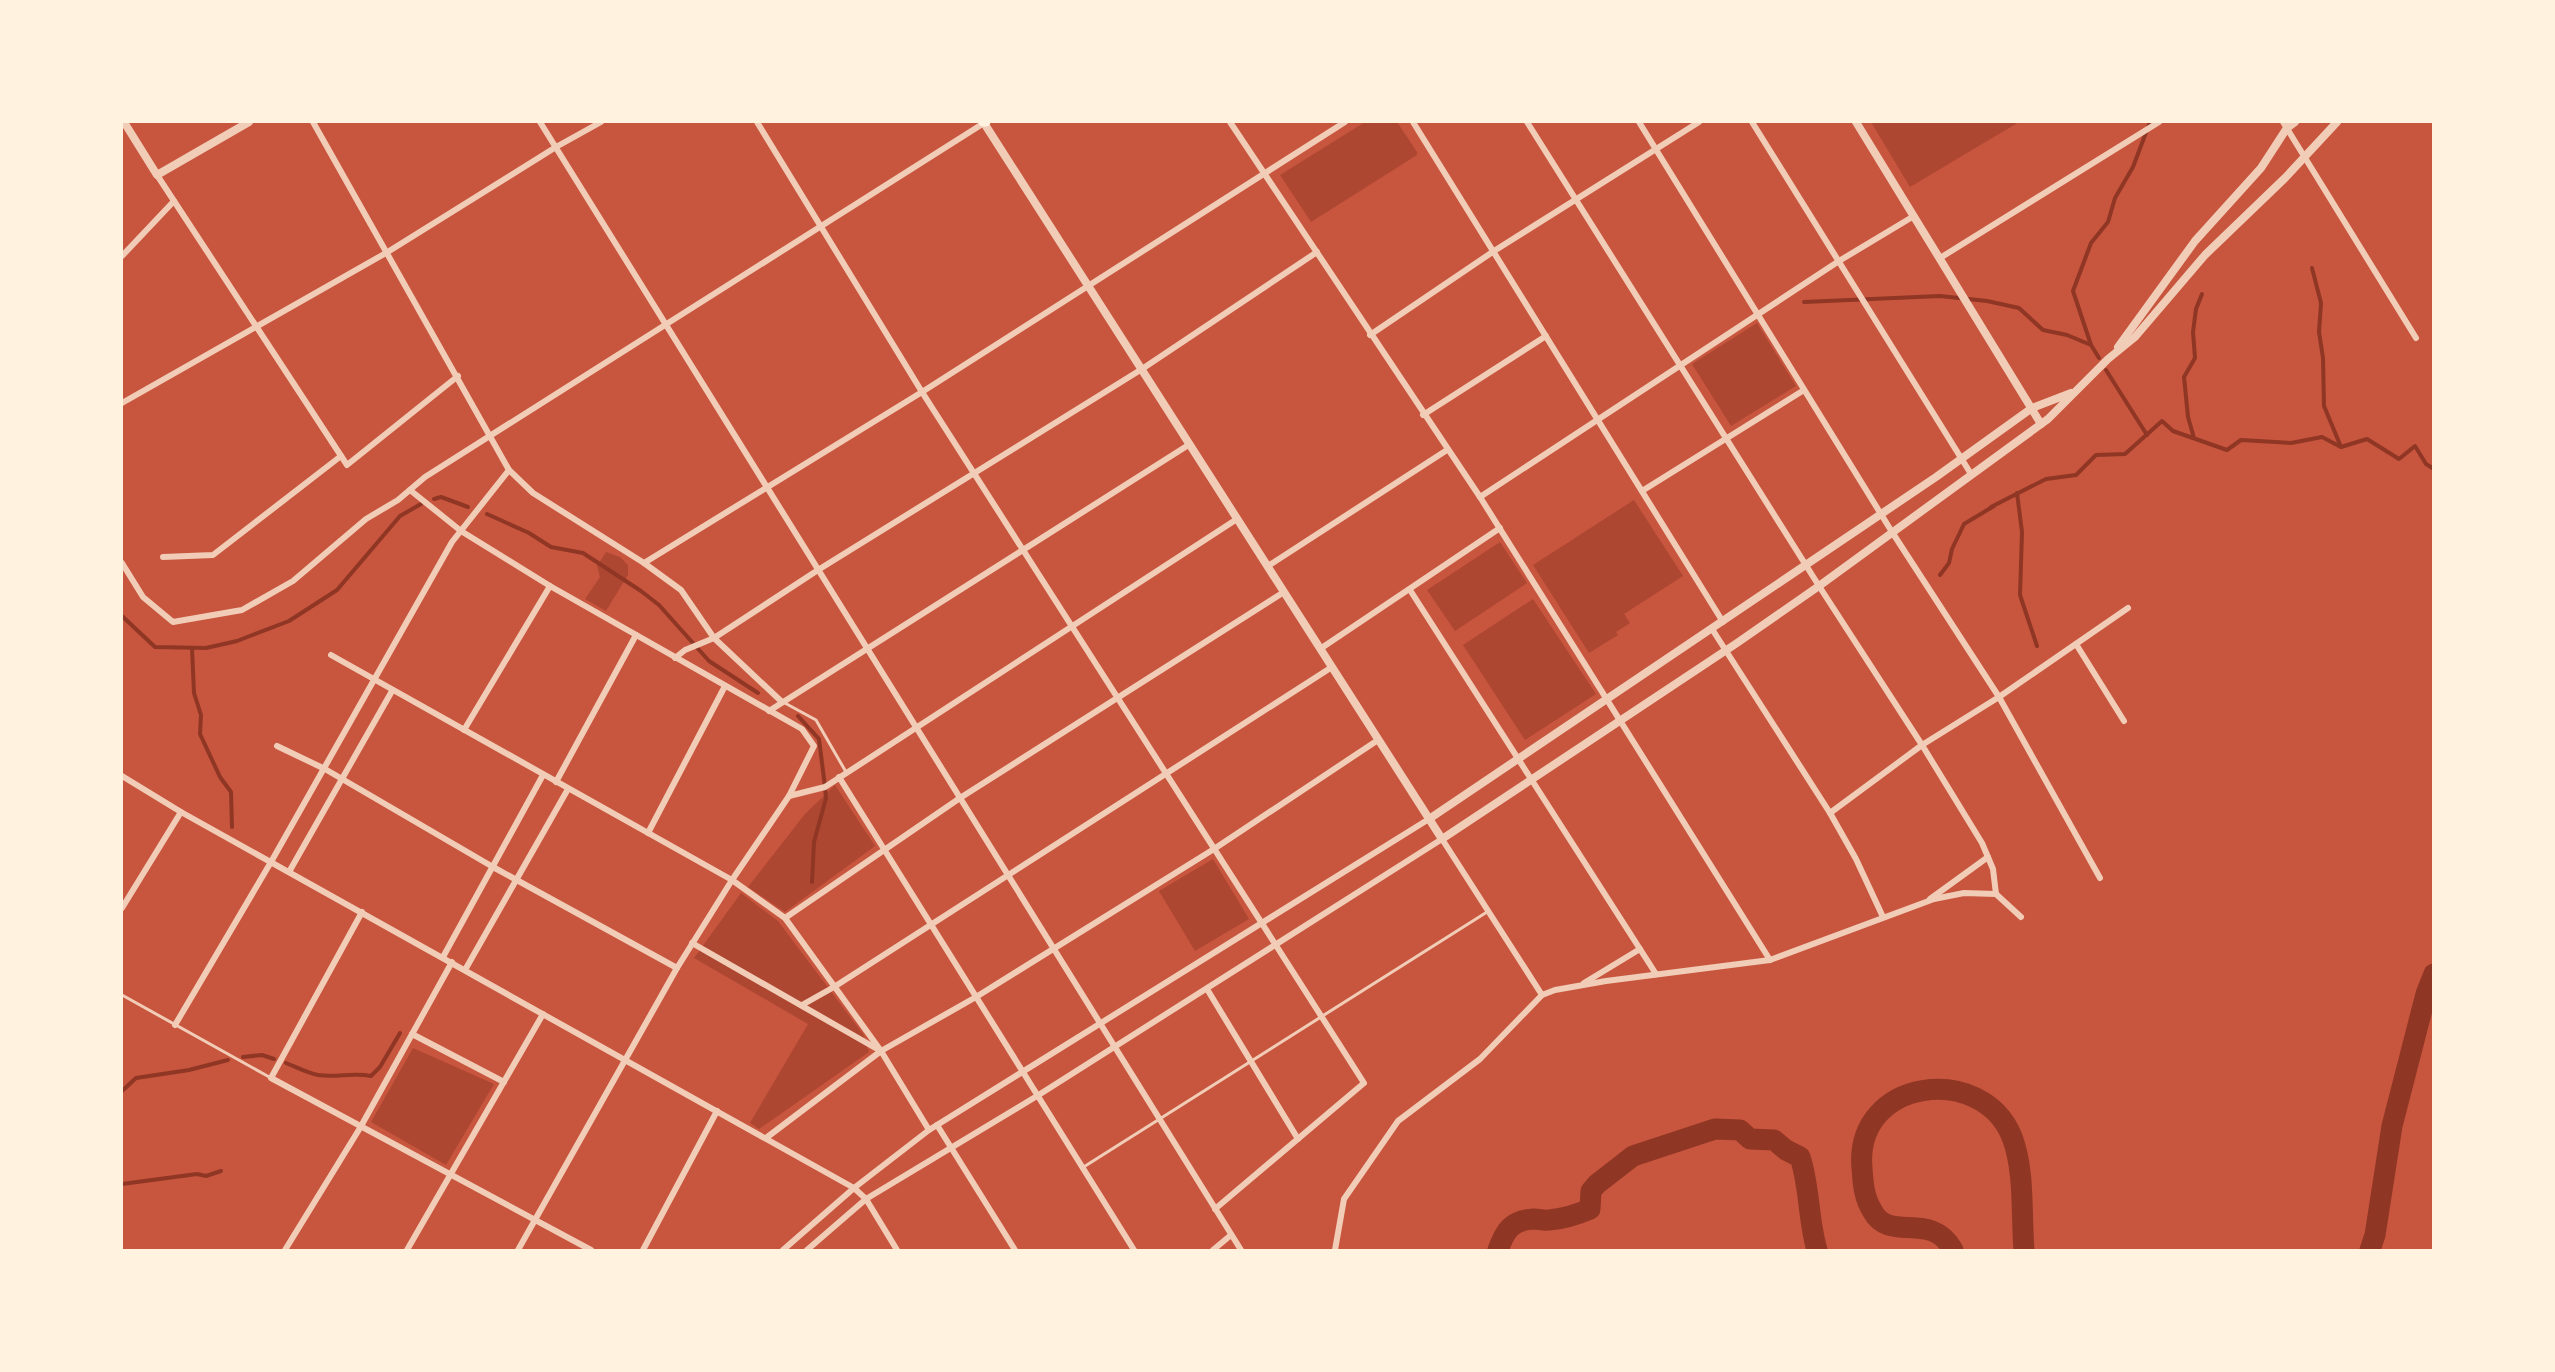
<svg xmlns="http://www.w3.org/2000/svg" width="2555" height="1372" viewBox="0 0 2555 1372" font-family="Karla,sans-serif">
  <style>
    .green { fill: #ae4732 }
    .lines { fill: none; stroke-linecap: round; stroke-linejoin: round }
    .stream { stroke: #8f3625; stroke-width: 4 }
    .river { stroke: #8f3625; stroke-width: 21 }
    .service { stroke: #f1ccb7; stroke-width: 3 }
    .minor { stroke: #f1ccb7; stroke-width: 6 }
    .tertiary { stroke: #f1ccb7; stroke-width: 8 }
    .secondary { stroke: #fff3e0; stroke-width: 9 }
  </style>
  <rect width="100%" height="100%" fill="#c8553d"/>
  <g class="green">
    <path d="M 1365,122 L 1397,122 L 1417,152 L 1417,155 L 1311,222 L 1280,175 Z"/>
    <path d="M 1871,122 L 2019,122 L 1910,187 Z"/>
    <path d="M 1757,323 L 1796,386 L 1731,426 L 1692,364 Z"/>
    <path d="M 1634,500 L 1683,576 L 1624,614 L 1630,623 L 1616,632 L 1618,635 L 1589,653 L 1533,565 Z"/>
    <path d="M 1500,542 L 1527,583 L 1455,631 L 1427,590 Z"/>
    <path d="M 606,552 L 620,557 L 628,565 L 628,575 L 606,611 L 585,599 L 600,577 L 597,566 Z"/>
    <path d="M 1533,599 L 1596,694 L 1525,740 L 1463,645 Z"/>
    <path d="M 835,785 L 875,846 L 785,912 L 748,887 L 805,814 Z"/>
    <path d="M 1213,859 L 1249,919 L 1195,951 L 1159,891 Z"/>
    <path d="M 741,893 L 778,921 L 863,1034 L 869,1052 L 759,1129 L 750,1123 L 808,1024 L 694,958 Z"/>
    <path d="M 413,1048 L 494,1084 L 446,1165 L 371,1122 Z"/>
  </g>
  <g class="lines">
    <g class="stream">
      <path d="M 2312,268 L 2321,303 L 2319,332 L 2323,358 L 2324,406 L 2341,447"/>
      <path d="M 1804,302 L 1940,296 L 1987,301 L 2019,308 L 2043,330 L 2067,335 L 2091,345"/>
      <path d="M 2099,358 L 2091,345 L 2073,291 L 2091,243 L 2108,222 L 2115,198 L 2133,167 L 2150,122"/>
      <path d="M 2106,370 L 2147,435"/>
      <path d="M 2194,438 L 2188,417 L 2184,377 L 2195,358 L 2193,332 L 2196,309 L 2202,294"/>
      <path d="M 2017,493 L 2022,532 L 2020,595 L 2037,646"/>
      <path d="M 434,499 L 441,497 L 468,507"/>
      <path d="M 487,514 L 529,533 L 551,547 L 583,553 L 641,591 L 659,605 L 709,661 L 758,693"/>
      <path d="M 1940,575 L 1949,563 L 1952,549 L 1964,524 L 1994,506 L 1991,507 L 2046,479 L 2076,475 L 2096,455 L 2125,454 L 2162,421 L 2173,431 L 2227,450 L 2241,440 L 2291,443 L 2322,437 L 2341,447 L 2367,439 L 2399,459 L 2415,446 L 2426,464 L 2434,469"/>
      <path d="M 122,616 L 155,647 L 206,648 L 237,641 L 289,621 L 337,590 L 400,516 L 421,504"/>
      <path d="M 192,648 L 194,693 L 201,715 L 200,734 L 220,777 L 231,792 L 232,827"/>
      <path d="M 798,716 L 819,739 L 825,787 L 826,798 L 814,842 L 812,882"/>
      <path d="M 243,1057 L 262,1055 L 274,1059"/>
      <path d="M 286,1063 C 296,1067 307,1073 318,1075 C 336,1078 353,1072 371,1076 L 380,1067 L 400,1033"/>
      <path d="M 122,1091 L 136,1078 L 189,1070 L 228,1060"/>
      <path d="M 122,1184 L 197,1174 L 206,1176 L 221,1171"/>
    </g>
    <g class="river">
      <path d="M 1498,1250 C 1505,1231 1511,1220 1534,1219 C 1539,1219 1544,1221 1549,1220 C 1563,1219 1576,1215 1590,1209 L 1591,1191 L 1597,1184 L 1633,1156 L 1715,1129 L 1740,1130 L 1750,1139 L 1774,1140 L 1786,1150 L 1800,1157 C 1810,1187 1808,1220 1817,1250"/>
      <path d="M 1953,1250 C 1931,1210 1890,1243 1873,1212 C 1864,1198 1863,1184 1862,1168 C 1854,1078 1982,1062 2012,1137 C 2025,1171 2021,1214 2024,1250"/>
      <path d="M 2370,1250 L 2375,1235 L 2392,1126 L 2426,994 L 2434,974"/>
    </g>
    <g class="service">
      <path d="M 783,702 L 816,720 L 846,772"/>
      <path d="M 122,995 L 271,1078"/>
      <path d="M 1082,1168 L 1487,912"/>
    </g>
    <g class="minor">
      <path d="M 313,122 L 509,470 L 533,493 L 644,563 L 681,590 L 714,638 L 782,702"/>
      <path d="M 540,122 L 1241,1250"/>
      <path d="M 757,122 L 922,392 L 1364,1083 L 1215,1209"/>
      <path d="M 1230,122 L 1480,497 L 1770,960"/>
      <path d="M 1413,122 L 1723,622"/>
      <path d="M 1527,122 L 1819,586 L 1922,745 L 1982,843 L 1993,869 L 1996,894"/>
      <path d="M 1639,122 L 1892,532 L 1999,697 L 2100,878"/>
      <path d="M 1752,122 L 1971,474"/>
      <path d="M 2283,122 L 2416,338"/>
      <path d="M 157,175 L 347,465 L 458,376"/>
      <path d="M 122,256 L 174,201"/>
      <path d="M 1940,258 L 2159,122"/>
      <path d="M 1370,335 L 1494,251 L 1699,122"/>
      <path d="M 122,403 L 386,253 L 556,147 L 601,122"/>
      <path d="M 1423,415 L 1546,336"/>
      <path d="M 410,490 L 461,531 L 550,586 L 802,729 L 814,746 L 789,796 L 732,880 L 677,968 L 518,1250"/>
      <path d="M 1642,491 L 1804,390"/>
      <path d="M 1480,497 L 1839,261 L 1914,216"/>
      <path d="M 163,557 L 213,555 L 341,456"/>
      <path d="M 122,563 L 143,597 L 173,622 L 242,610 L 293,581 L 366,519 L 398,500 L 425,477 L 984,123"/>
      <path d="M 644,563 L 922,392 L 1345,122"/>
      <path d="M 1268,566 L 1447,450"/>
      <path d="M 1410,590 L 1656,974"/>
      <path d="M 1712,629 L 1830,813 L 1856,859 L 1883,917"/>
      <path d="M 2076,644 L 2124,721"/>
      <path d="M 1320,649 L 1500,528"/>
      <path d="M 331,655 L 732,880 L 785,918 L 881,1051 L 929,1130"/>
      <path d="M 675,658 L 685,650 L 714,638 L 818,570 L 1142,369 L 1317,252"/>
      <path d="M 769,711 L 1190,444"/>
      <path d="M 464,730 L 550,586"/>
      <path d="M 277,746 L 325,769 L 493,867 L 677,968"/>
      <path d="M 122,776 L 181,812 L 854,1188 L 866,1199 L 897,1250"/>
      <path d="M 839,777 L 1134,1250"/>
      <path d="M 556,782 L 636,635"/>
      <path d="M 789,796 L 825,787 L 1237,519"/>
      <path d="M 1830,813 L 1922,745 L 1999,697 L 2128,608"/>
      <path d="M 648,833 L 725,686"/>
      <path d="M 289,872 L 392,691"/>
      <path d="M 1930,899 L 1988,857"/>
      <path d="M 122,908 L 181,812"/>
      <path d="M 362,912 L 271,1078 L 591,1250"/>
      <path d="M 785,918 L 960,798 L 1284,592"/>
      <path d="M 692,943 L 879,1050"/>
      <path d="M 443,957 L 543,775"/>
      <path d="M 465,970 L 568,789"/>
      <path d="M 1584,983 L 1640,949"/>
      <path d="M 1207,989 L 1298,1139"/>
      <path d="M 802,1005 L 834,987 L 1332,667"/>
      <path d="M 175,1025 L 271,862 L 452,542 L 509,470"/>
      <path d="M 412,1034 L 504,1082"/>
      <path d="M 937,1125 L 1015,1250"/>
      <path d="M 766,1138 L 881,1051 L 976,997 L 1214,849 L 1378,740"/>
      <path d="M 285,1250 L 360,1128 L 452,962"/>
      <path d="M 407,1250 L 543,1014"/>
      <path d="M 643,1250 L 717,1111"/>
      <path d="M 783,1250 L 854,1188 L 929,1130 L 1429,819"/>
      <path d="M 807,1250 L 866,1199 L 1037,1096 L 1442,839 L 1542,995"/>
      <path d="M 1213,1250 L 1231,1235"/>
      <path d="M 1335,1250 L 1344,1199 L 1398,1121 L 1480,1059 L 1542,995 L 1555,990 L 1606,981 L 1770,960 L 1934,899 L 1964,893 L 1996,894 L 2021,917"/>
    </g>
    <g class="tertiary">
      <path d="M 124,122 L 157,175 L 249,122"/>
      <path d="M 1856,122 L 2041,424"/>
      <path d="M 984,123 L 1442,839 L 1737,643 L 1819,586 L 2048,419 L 2108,359 L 2135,337 L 2205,255 L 2285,178 L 2337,122"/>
      <path d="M 2118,347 L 2195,241 L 2261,168 L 2287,128 L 2295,122"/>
      <path d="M 1429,819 L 1936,477 L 2032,408 L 2071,393"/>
    </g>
    <path class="secondary" d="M 983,122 L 986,122"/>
  </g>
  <rect width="2555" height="1372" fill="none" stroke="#fff3e0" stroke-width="246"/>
</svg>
